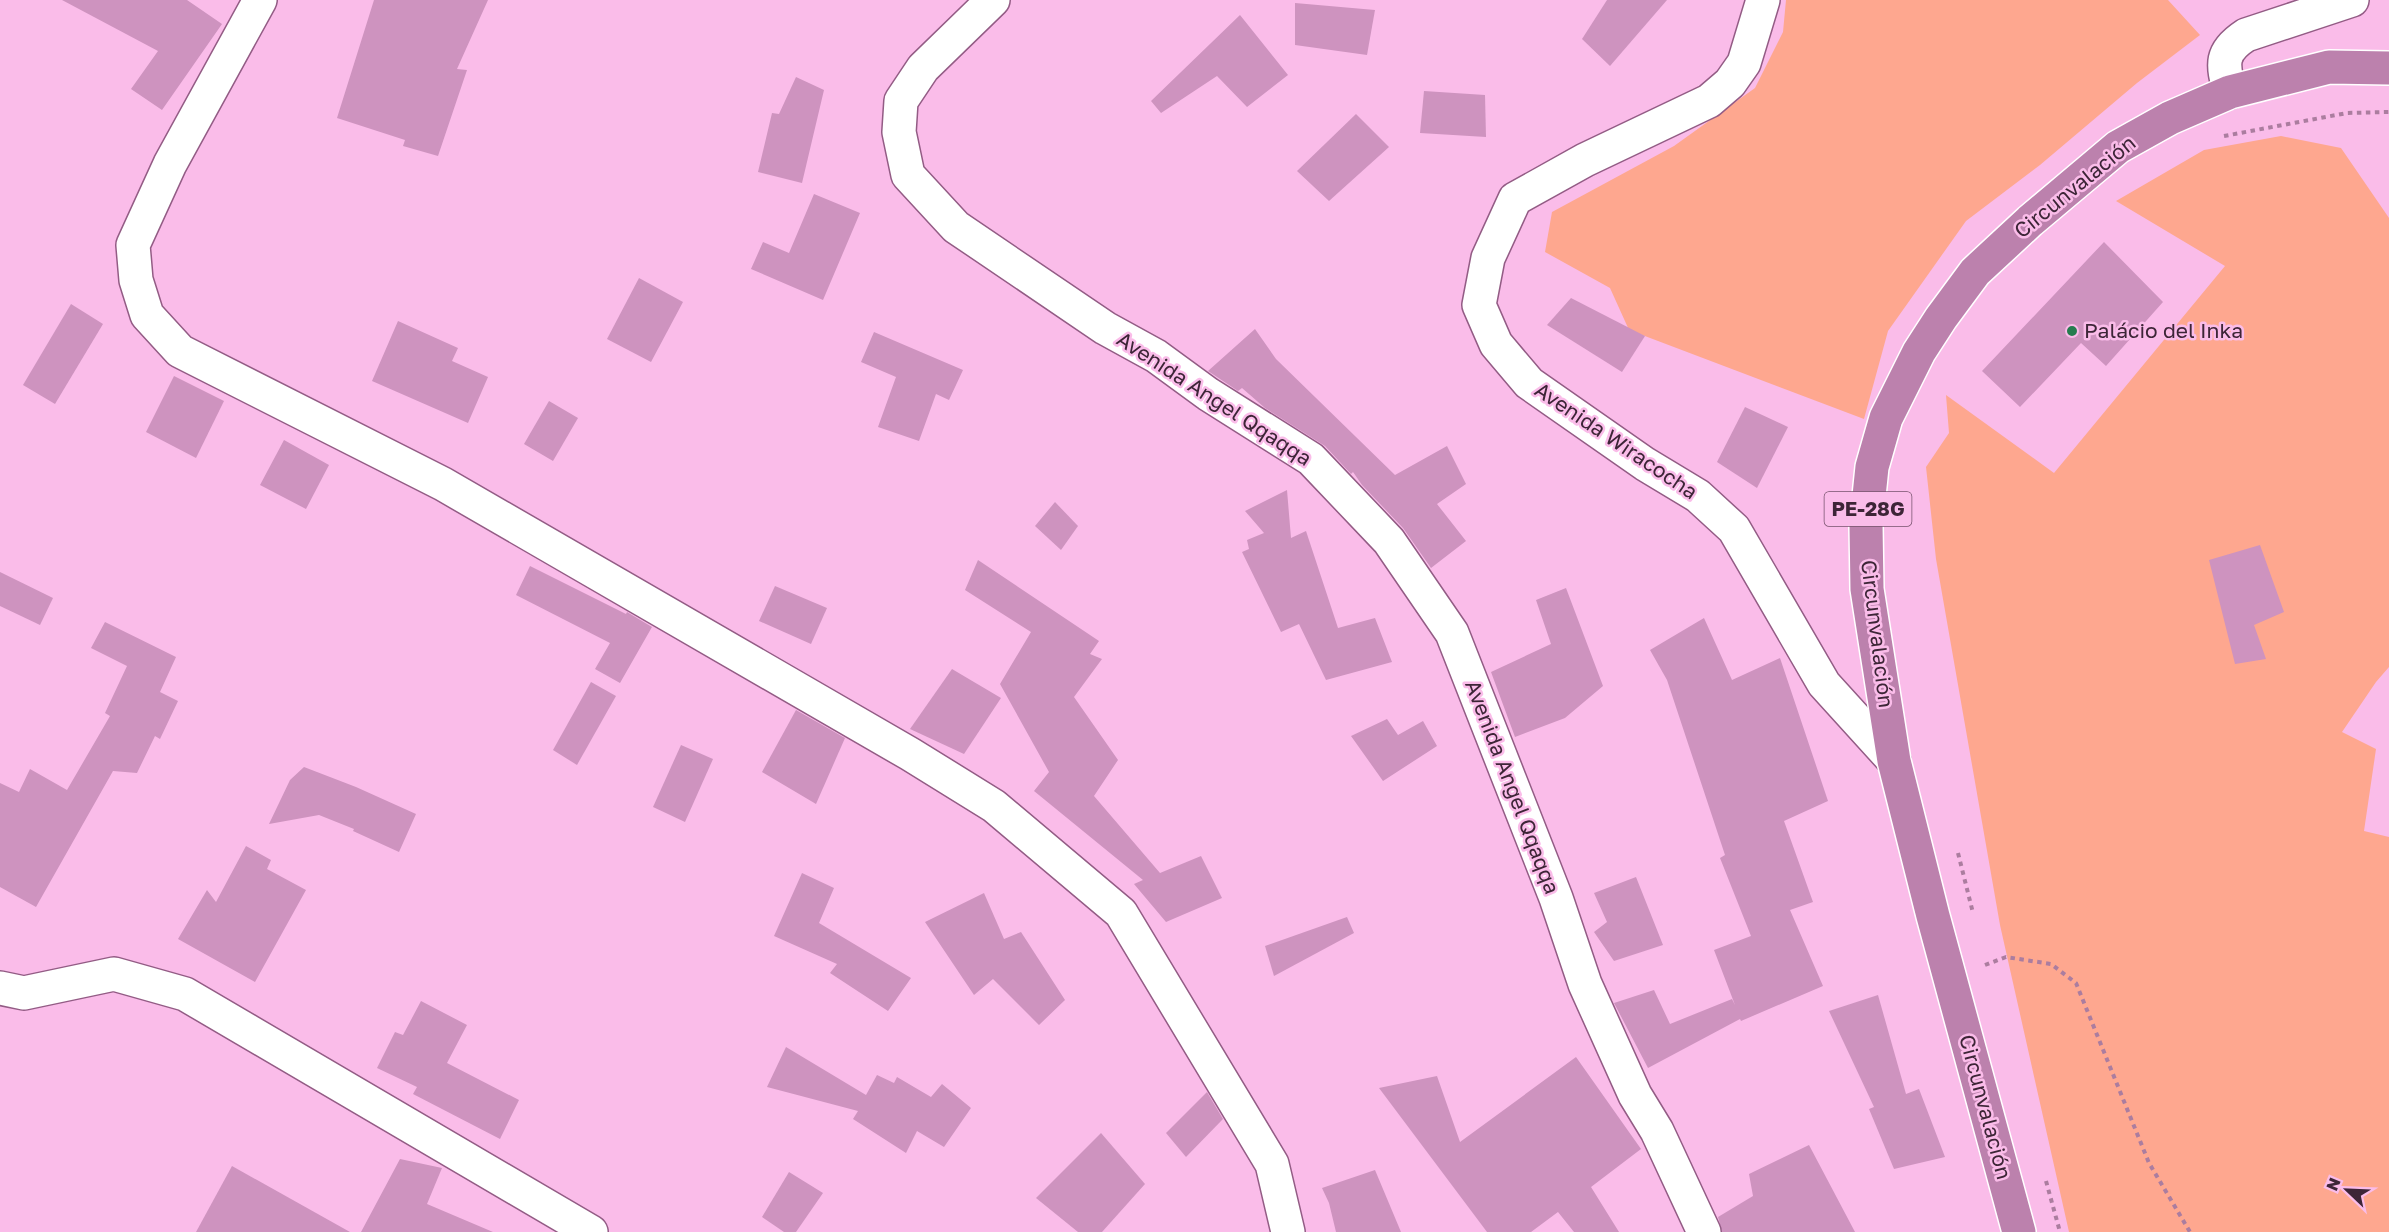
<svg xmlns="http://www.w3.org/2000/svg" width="2389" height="1232" viewBox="0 0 2389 1232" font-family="'Golos Text',sans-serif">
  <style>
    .green { fill: #fea78f }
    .building { fill: #ce93bf }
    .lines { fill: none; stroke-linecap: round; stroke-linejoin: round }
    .street-casing { stroke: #935c85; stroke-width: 36 }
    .highway-casing { stroke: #fff; stroke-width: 36 }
    .path { stroke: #ab7d9f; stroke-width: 4; stroke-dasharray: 4.5 4.5; stroke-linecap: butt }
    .street { stroke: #fff; stroke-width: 33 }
    .highway { stroke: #bc81ad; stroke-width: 33 }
    .poi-dot { fill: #257c4f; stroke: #fabce9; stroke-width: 2 }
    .labels { text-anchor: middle; stroke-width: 5; stroke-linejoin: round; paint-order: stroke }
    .shield { fill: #fabce9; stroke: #76526c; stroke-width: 1.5 }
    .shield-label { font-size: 20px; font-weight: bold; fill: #3d2537 }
    .street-label { font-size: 21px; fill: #3d2537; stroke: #fabce9 }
    .poi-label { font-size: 21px; fill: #3d2537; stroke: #fabce9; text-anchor: start }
  </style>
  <rect width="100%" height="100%" fill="#fabce9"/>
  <g class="green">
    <path d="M 1786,0 L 2168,0 L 2200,35 L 2137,83 L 2040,165 L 1966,221 L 1888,331 L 1864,419 L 1629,330 L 1610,288 L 1545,252 L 1552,212 L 1674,146 L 1755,88 L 1783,32 Z"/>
    <path d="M 2281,136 L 2341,148 L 2389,218 L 2389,667 L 2376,682 L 2342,732 L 2376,749 L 2364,831 L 2389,837 L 2389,1232 L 2069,1232 L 2000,925 L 1936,559 L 1926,467 L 1949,433 L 1946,395 L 2054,473 L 2225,266 L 2116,201 L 2204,150 Z"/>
  </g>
  <g class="building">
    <path d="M 62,0 L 187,0 L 222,24 L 162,110 L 131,89 L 158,51 Z"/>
    <path d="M 374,0 L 488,0 L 457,69 L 467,70 L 438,156 L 403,146 L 405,140 L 337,118 Z"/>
    <path d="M 1607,0 L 1667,0 L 1610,66 L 1582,39 Z"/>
    <path d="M 1295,3 L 1375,10 L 1367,55 L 1295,45 Z"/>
    <path d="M 1240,15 L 1288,75 L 1247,107 L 1217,76 L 1161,113 L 1151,101 Z"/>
    <path d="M 796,77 L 824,90 L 802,183 L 758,172 L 772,113 L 779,114 Z"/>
    <path d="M 1424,91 L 1485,95 L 1486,137 L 1420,133 Z"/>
    <path d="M 1356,114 L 1389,147 L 1329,201 L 1297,171 Z"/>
    <path d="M 814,194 L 860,213 L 823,300 L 751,269 L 763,242 L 789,253 Z"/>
    <path d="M 2104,242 L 2163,302 L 2106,366 L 2081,343 L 2020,407 L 1982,371 Z"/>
    <path d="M 639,278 L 683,302 L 651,362 L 607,339 Z"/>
    <path d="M 1571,298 L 1645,336 L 1622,372 L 1547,325 Z"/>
    <path d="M 71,304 L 103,324 L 55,404 L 23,385 Z"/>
    <path d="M 398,321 L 458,348 L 452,361 L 488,377 L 468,423 L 372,381 Z"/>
    <path d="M 1255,329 L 1276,359 L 1395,475 L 1447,446 L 1466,484 L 1437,504 L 1466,541 L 1431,568 L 1403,528 L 1362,485 L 1353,472 L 1351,474 L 1325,446 L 1265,408 L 1242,388 L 1238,391 L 1208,371 Z"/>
    <path d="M 874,332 L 963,370 L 949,400 L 936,394 L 919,441 L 878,427 L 896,377 L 861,362 Z"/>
    <path d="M 174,376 L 224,401 L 196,458 L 146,432 Z"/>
    <path d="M 549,401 L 578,418 L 553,461 L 524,444 Z"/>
    <path d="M 1745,407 L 1788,427 L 1757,488 L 1717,462 Z"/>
    <path d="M 284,440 L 329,465 L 306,509 L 260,485 Z"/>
    <path d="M 1287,490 L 1291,538 L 1306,531 L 1338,628 L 1375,618 L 1392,662 L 1326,680 L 1299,624 L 1281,632 L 1242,552 L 1249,549 L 1247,540 L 1264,533 L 1245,511 Z"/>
    <path d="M 1055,502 L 1078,526 L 1061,550 L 1035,526 Z"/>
    <path d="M 2260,545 L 2284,612 L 2254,625 L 2266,659 L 2235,664 L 2209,560 Z"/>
    <path d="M 978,560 L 1099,641 L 1090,654 L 1102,659 L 1074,697 L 1118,760 L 1094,796 L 1160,873 L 1201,856 L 1222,898 L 1166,922 L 1134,884 L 1143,880 L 1034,791 L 1049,772 L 1000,684 L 1031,632 L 965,590 Z"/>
    <path d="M 530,566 L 626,614 L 627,612 L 652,627 L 620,683 L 595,669 L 610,643 L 516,595 Z"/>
    <path d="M 0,572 L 53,598 L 40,625 L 0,606 Z"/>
    <path d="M 775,586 L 827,608 L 811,644 L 759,621 Z"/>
    <path d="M 1566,588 L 1603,686 L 1565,718 L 1515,737 L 1491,672 L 1551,644 L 1536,600 Z"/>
    <path d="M 1704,618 L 1732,680 L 1780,658 L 1828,801 L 1784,821 L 1813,902 L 1790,910 L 1823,986 L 1741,1021 L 1740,1019 L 1648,1068 L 1614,1003 L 1654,990 L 1670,1024 L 1732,999 L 1735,1005 L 1714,950 L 1751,936 L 1720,858 L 1725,855 L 1667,680 L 1650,650 Z"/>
    <path d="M 105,622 L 176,657 L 160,692 L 178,701 L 160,739 L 155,736 L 137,773 L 113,771 L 36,907 L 0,887 L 0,783 L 19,792 L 30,769 L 67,790 L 110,716 L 105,713 L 127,666 L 91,648 Z"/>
    <path d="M 952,669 L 1001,698 L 964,754 L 910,729 Z"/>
    <path d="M 591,682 L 616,696 L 577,765 L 553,750 Z"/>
    <path d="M 796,710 L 845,738 L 816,804 L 762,772 Z"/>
    <path d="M 1387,719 L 1398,735 L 1423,721 L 1437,746 L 1383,781 L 1351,736 Z"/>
    <path d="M 681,745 L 713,759 L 685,822 L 653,807 Z"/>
    <path d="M 304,767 L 356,787 L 416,814 L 399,852 L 353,831 L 354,829 L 319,815 L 269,824 L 290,780 Z"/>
    <path d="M 246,846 L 271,860 L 267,869 L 306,890 L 255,982 L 178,939 L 207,890 L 216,902 Z"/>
    <path d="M 802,873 L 834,888 L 819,923 L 911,978 L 888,1011 L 830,973 L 837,964 L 774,936 Z"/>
    <path d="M 1636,877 L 1663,945 L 1614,961 L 1594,932 L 1607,922 L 1594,893 Z"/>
    <path d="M 984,893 L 1004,939 L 1021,932 L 1065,1000 L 1039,1025 L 993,979 L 974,995 L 925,922 Z"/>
    <path d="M 1347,917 L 1354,933 L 1274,976 L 1265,946 Z"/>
    <path d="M 1878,995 L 1906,1094 L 1919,1089 L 1945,1157 L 1894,1169 L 1869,1109 L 1874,1107 L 1829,1011 Z"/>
    <path d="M 421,1001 L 467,1025 L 447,1063 L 519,1100 L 500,1139 L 413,1094 L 417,1087 L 377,1068 L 395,1032 L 403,1035 Z"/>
    <path d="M 786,1047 L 866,1095 L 877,1075 L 894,1083 L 897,1077 L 931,1097 L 942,1084 L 971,1108 L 944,1147 L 917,1131 L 906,1153 L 853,1119 L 858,1111 L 767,1087 Z"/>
    <path d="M 1576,1057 L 1641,1149 L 1591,1187 L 1619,1232 L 1574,1232 L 1558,1212 L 1531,1232 L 1487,1232 L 1379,1088 L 1437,1076 L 1460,1142 Z"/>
    <path d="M 1207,1092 L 1223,1119 L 1186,1157 L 1166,1133 Z"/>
    <path d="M 1101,1133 L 1145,1184 L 1102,1232 L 1078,1232 L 1036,1198 Z"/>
    <path d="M 1809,1145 L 1855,1232 L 1722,1232 L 1718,1217 L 1753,1196 L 1749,1174 Z"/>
    <path d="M 400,1159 L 442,1168 L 427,1204 L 493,1232 L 361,1232 Z"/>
    <path d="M 232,1166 L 350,1232 L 196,1232 Z"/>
    <path d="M 1375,1170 L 1401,1232 L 1336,1232 L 1329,1203 L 1322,1188 Z"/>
    <path d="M 789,1172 L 823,1193 L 796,1232 L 784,1232 L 762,1217 Z"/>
  </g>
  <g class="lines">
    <defs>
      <g id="street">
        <path d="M 260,0 L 170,164 L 133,245 L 136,280 L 147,315 L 180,351 L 443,484 L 910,754 L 994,806 L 1121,913 L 1272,1164 L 1288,1232"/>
        <path d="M 993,0 L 923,68 L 901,101 L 899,132 L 908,175 L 956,227 L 1105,328 L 1156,356 L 1208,394 L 1311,459 L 1389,541 L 1452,633 L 1556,898 L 1585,984 L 1635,1095 L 1657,1131 L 1704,1232"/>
        <path d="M 1763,0 L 1744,63 L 1730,83 L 1709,101 L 1585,160 L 1515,199 L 1488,258 L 1479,305 L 1496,344 L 1529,383 L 1645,464 L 1698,496 L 1734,529 L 1824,684 L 1894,761"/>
        <path d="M 2230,92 C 2222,64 2220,52 2246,35 L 2352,0"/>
        <path d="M 0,988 L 24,993 L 114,974 L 185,994 L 591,1232"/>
      </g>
      <path id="highway" d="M 2019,1232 L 1933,916 L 1894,761 L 1867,589 L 1866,525 L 1872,467 L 1886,418 L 1919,352 L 1941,318 L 1975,272 L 2030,221 L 2118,147 L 2170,118 L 2230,92 L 2329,67 L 2389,68"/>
    </defs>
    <use href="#street" class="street-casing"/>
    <use href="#highway" class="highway-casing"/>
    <g class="path">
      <path d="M 2224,136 L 2347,113 L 2389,112"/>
      <path d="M 1958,853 L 1973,913"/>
      <path d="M 1985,965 L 2006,957 L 2051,964 L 2076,983 L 2149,1163 L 2190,1232"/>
      <path d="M 2046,1181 L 2060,1232"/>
    </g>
    <use href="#street" class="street"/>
    <use href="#highway" class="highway"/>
  </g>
  <circle class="poi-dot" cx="2072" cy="331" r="6"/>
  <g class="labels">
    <rect class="shield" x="1824.5" y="492" width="87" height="34" rx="4.5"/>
    <g class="shield-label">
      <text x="1868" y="516">PE-28G</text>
    </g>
    <g class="street-label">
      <text transform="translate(2075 187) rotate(-39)" y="7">Circunvalación</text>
      <text transform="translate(1214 399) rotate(33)" y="7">Avenida Angel Qqaqqa</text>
      <text transform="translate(1616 441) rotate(34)" y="7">Avenida Wiracocha</text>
      <text transform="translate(1877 634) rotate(83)" y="7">Circunvalación</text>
      <text transform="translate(1512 787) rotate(69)" y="7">Avenida Angel Qqaqqa</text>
      <text transform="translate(1985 1107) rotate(75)" y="7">Circunvalación</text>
    </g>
    <g class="poi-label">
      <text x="2084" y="338">Palácio del Inka</text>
    </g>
  </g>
  <g transform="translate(2347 1190) rotate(293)" stroke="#fabce9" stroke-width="4.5" paint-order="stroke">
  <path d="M0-4.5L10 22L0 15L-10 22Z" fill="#3d2537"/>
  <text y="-9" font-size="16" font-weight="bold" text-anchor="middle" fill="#3d2537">N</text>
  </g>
</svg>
